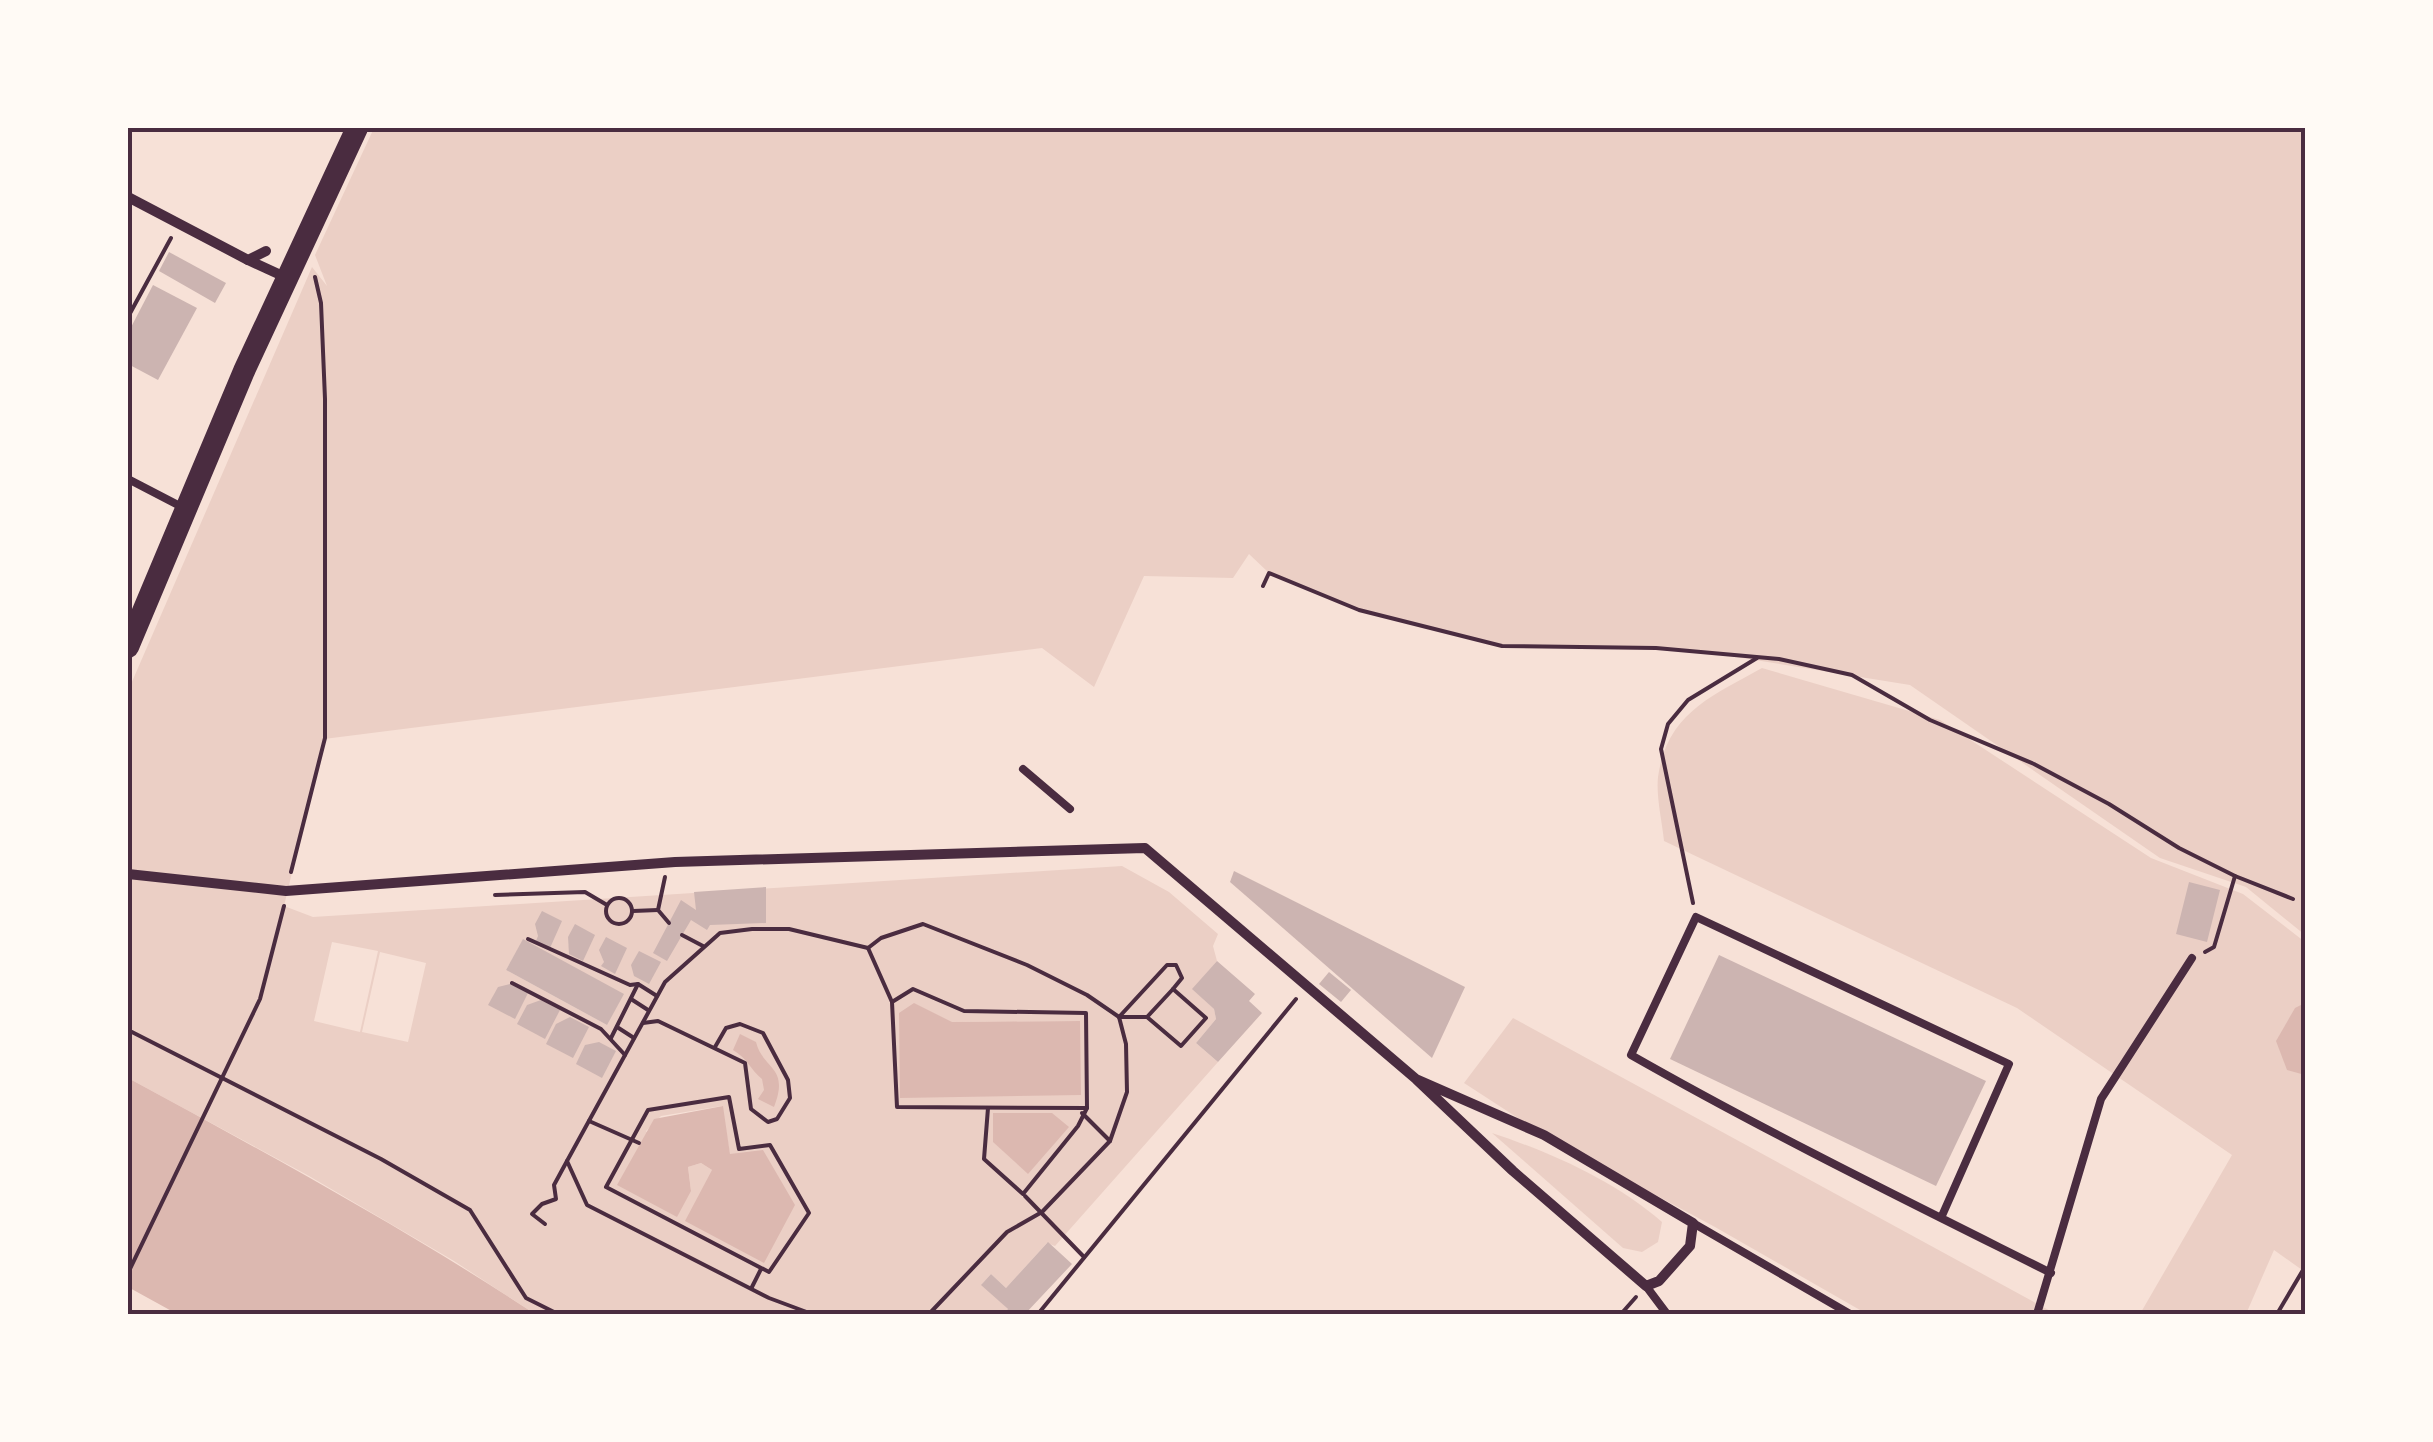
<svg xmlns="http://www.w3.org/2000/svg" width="2433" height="1442" viewBox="0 0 2433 1442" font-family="Quicksand,sans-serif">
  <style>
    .green { fill: #ebcfc5; fill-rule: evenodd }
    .water { fill: #dcb8b0 }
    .building { fill: #ccb4b1 }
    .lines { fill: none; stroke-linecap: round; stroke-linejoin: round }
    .path { stroke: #4a2c40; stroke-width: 4 }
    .service { stroke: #4a2c40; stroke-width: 8 }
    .minor { stroke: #4a2c40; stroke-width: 10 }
    .primary { stroke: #4a2c40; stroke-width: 22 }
    .neatline { fill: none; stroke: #4a2c40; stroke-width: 4 }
  </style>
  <rect width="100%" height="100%" fill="#f7e1d7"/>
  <g class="green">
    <path d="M 374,128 L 2305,128 L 2305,935 L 2246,887 L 2160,858 L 1910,685 L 1718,654 L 1656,648 L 1502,646 L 1359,610 L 1269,573 L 1249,554 L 1233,578 L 1144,576 L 1094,687 L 1042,648 L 324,739 L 284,906 L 313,917 L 1122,866 L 1169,892 L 1218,934 L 1213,946 L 1217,961 L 1193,989 L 1214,1009 L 1216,1019 L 1196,1043 L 1218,1062 L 1055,1246 L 1047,1243 L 1006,1288 L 991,1274 L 982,1284 L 1008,1309 L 1003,1314 L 535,1314 L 454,1261 L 309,1176 L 128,1078 L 128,691 L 312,267 L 327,286 L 315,255 ZM 523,940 L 607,1025 L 506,970 ZM 332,942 L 378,951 L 360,1032 L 314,1021 ZM 380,952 L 426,963 L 408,1042 L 362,1032 ZM 1079,1021 L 901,1098 L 952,1022 ZM 722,1106 L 730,1155 L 712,1170 L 701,1163 L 688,1167 L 691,1191 L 646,1131 L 661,1116 Z"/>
    <path d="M 1762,668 L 1940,720 L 2151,858 L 2243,894 L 2305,942 L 2305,1272 L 2274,1250 L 2246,1314 L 2140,1314 L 2232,1155 L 2017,1008 L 1664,841 C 1662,821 1656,797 1658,777 C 1667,713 1712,696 1762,668 Z"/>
    <path d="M 1513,1018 L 2056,1314 L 1867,1314 L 1715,1227 L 1544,1135 L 1464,1083 Z"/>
    <path d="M 1492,1133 C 1552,1153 1613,1180 1662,1222 L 1658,1242 L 1642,1252 L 1623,1248 Z"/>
  </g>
  <g class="water">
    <path d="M 914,1003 L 952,1022 L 1080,1021 L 1081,1095 L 900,1098 L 899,1013 Z"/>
    <path d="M 2305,1003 L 2305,1075 L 2287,1070 L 2276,1041 L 2295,1008 Z"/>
    <path d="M 740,1034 L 756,1042 C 763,1070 790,1066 774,1107 L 758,1099 L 764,1090 L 762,1079 C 750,1069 747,1058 733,1050 Z"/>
    <path d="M 128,1078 C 266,1153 403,1227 535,1314 L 177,1314 L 128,1287 Z"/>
    <path d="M 723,1106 L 730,1154 L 763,1150 L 795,1205 L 764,1263 L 685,1221 L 712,1170 L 701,1163 L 688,1167 L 691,1191 L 677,1217 L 617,1185 L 654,1119 Z"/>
    <path d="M 993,1113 L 1052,1113 L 1069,1127 L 1028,1174 L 993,1142 Z"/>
  </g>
  <g class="building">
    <path d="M 169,252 L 226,283 L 215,303 L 159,271 Z"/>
    <path d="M 153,285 L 197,308 L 158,380 L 128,364 L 128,333 Z"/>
    <path d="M 1234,871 L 1465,987 L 1432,1058 L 1230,882 Z"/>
    <path d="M 2189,882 L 2220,890 L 2207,942 L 2176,934 Z"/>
    <path d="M 766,887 L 766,923 L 710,925 L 707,930 L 691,920 L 667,961 L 653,953 L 681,900 L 696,910 L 694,892 Z"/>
    <path d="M 542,911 L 562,921 L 550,948 L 536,941 L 538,936 L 535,924 Z"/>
    <path d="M 575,924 L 595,935 L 583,961 L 569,954 L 568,937 Z"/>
    <path d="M 606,937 L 627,948 L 615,974 L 601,966 L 604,962 L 599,950 Z"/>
    <path d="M 523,939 L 624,994 L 607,1025 L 506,970 Z"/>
    <path d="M 639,951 L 661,962 L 649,984 L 634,976 L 631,965 Z"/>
    <path d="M 1719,955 L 1986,1081 L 1936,1186 L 1670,1059 Z"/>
    <path d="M 1217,961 L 1255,994 L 1249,1001 L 1262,1013 L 1218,1062 L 1196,1043 L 1216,1019 L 1214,1009 L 1192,989 Z"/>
    <path d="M 1329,972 L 1351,990 L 1341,1002 L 1319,984 Z"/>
    <path d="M 510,984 L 528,993 L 515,1019 L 488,1005 L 498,987 Z"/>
    <path d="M 541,1000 L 560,1010 L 545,1039 L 517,1024 L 527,1005 Z"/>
    <path d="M 570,1017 L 589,1027 L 573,1058 L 546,1044 L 556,1024 Z"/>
    <path d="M 599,1042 L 616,1051 L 602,1078 L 576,1064 L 585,1045 Z"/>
    <path d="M 1048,1242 L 1072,1264 L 1025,1314 L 1003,1314 L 1008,1309 L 981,1285 L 991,1274 L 1006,1288 Z"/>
  </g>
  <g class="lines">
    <g class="path">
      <path d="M 128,317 L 171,238"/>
      <path d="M 1263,586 L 1269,573 L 1359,610 L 1502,646 L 1656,648 L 1779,659 L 1852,675 L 1930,720 L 2034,764 L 2109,804 L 2179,848 L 2235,876 L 2293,899"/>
      <path d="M 291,872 L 325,738 L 325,399 L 321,303 L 315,277"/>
      <path d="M 665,877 L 658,910 L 669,923"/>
      <path d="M 495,895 L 585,892 L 607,905"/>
      <circle cx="619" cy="911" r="13"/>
      <path d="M 1693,903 L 1661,749 L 1668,724 L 1688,700 L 1757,658"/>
      <path d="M 633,911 L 658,910"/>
      <path d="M 682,935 L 703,946"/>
      <path d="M 528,939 L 630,985 L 638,984 L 657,996"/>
      <path d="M 868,948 L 892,1002 L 897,1107 L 1087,1108 L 1086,1013 L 964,1011 L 913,989 L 892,1002"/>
      <path d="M 2205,952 L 2214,947 L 2235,876"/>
      <path d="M 512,983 L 601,1029 L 625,1055"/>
      <path d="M 631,999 L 648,1010"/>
      <path d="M 1119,1017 L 1147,1017 L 1181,1046 L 1206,1018 L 1173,989 L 1147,1017"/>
      <path d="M 1119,1017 L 1167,965 L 1176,965 L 1182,978 L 1173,989"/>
      <path d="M 643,1023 L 658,1021 L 745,1063 L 751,1109 L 768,1122 L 777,1119 L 790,1098 L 788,1080 L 763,1033 L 740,1024 L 726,1028 L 715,1047"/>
      <path d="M 617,1027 L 634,1038"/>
      <path d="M 128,1030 L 381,1159 L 470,1210 L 526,1298 L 558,1314"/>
      <path d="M 611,1038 L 638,984"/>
      <path d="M 729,1097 L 739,1149 L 770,1145 L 809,1213 L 769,1272 L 606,1187 L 648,1110 Z"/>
      <path d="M 988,1108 L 984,1159 L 1023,1194 L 1078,1126 L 1087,1108"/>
      <path d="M 1082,1113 L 1110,1141"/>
      <path d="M 589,1121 L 639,1143"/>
      <path d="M 1025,1196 L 1084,1257"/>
      <path d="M 545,1224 L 532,1214 L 542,1204 L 556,1199 L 554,1185 L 567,1161"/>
      <path d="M 128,1273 L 260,999 L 284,906"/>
      <path d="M 752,1287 L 761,1269"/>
      <path d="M 812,1314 L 769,1298 L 587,1205 L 567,1161 L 665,982 L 720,933 L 752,929 L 789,929 L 868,948 L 881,938 L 923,924 L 1027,965 L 1087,995 L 1119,1017 L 1126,1044 L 1127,1092 L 1110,1141 L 1042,1212 L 1007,1232 L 929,1314"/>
      <path d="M 1038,1314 L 1296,999"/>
      <path d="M 1621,1314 L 1636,1297"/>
      <path d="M 2277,1314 L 2306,1265"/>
    </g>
    <g class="service">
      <path d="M 128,479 L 182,507"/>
      <path d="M 1023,769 L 1070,809"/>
      <path d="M 1941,1218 L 2009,1064 L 1696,917 L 1631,1055 C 1768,1133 1909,1202 2051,1273"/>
      <path d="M 1693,1223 L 1850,1314"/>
      <path d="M 1646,1286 L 1667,1314"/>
      <path d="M 2037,1314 L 2101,1099 L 2192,958"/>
    </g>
    <g class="minor">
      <path d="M 128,197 L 248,260 L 266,251"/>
      <path d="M 248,260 L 285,277"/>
      <path d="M 128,874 L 286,891 L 675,862 L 1145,848 L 1416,1079 L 1513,1171 L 1646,1286 L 1659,1281 L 1690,1246 L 1693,1223 L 1544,1135 L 1416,1079"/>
    </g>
    <path class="primary" d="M 128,647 L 244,371 L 357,128"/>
  </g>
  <rect width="2433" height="1442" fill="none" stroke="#fffaf5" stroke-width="260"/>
  <rect x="130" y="130" width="2173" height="1182" class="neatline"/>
</svg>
